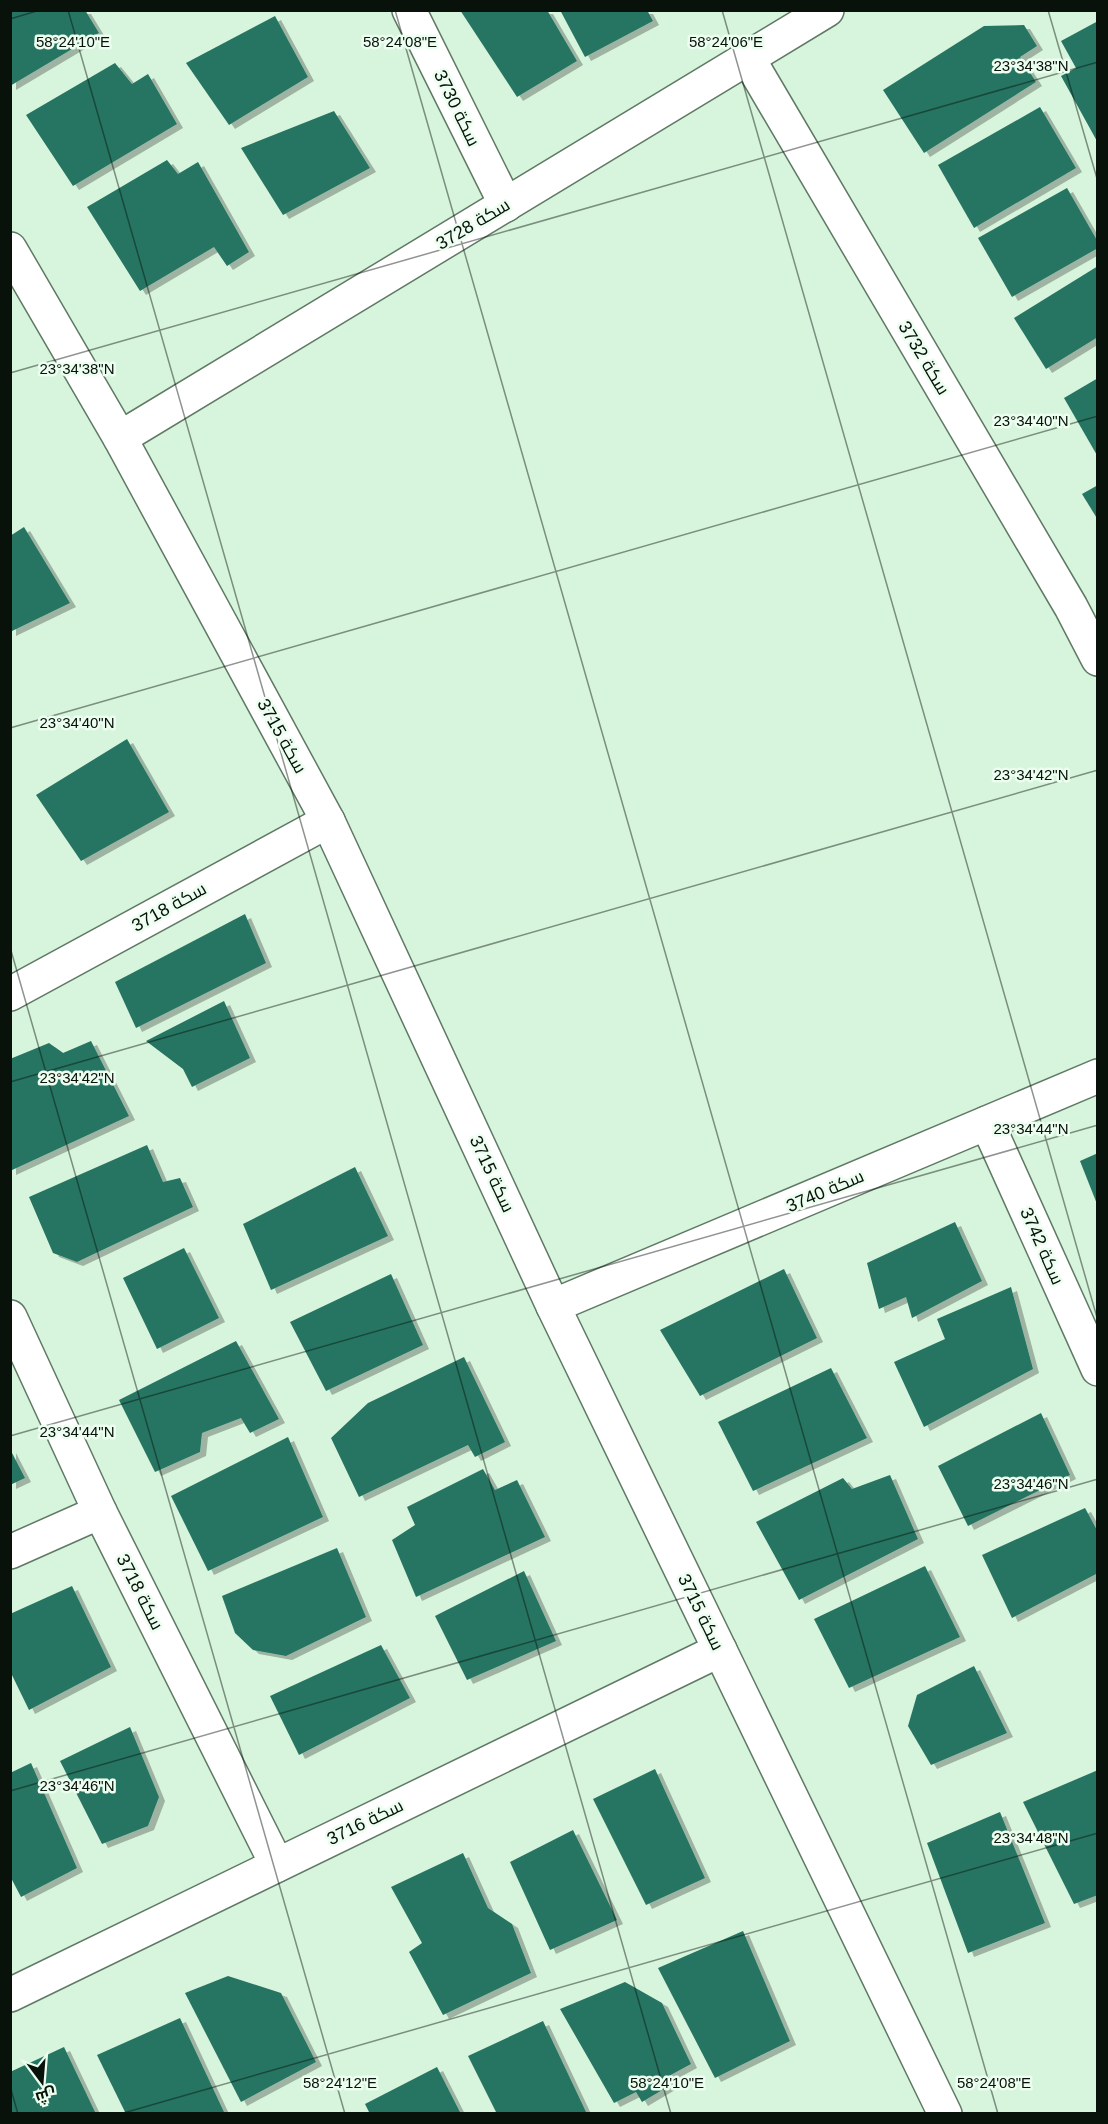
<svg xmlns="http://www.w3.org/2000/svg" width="1108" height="2124" viewBox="0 0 1108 2124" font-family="Helvetica,Cairo,sans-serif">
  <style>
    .building { fill: #287462; filter: url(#shadow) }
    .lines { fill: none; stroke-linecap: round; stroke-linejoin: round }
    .minor-casing { stroke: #5f7964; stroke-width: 36 }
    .minor { stroke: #fff; stroke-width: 33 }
    .ticks { fill: none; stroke: #08120a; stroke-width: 1.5; stroke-opacity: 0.45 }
    .labels { text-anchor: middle; stroke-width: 5; stroke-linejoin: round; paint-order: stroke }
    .street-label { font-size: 18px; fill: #08120a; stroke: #ecfeef }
    .ticks-label { font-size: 15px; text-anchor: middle; fill: #08120a; stroke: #ecfeef; stroke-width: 5; stroke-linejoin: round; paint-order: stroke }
  </style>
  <defs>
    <filter id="shadow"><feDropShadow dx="6" dy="4" stdDeviation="0" flood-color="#0004"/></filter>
  </defs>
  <rect width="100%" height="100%" fill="#d7f4dc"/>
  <g class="building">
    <path d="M 10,10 L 85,10 L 99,33 L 10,86 Z"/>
    <path d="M 460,10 L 547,10 L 577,61 L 517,97 Z"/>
    <path d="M 560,10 L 647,10 L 653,21 L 585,57 Z"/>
    <path d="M 275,16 L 308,77 L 229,125 L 186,63 Z"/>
    <path d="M 1098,21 L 1098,143 L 1061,76 L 1076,68 L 1061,41 Z"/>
    <path d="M 1024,25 L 1037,46 L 1020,57 L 1036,82 L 924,153 L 883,90 L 984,26 Z"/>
    <path d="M 115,63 L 132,84 L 148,74 L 177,124 L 73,186 L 26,115 Z"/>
    <path d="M 1040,107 L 1076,168 L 974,228 L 938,165 Z"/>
    <path d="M 334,111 L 370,168 L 283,215 L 241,148 Z"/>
    <path d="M 167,160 L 178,174 L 198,162 L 249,252 L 227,266 L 214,247 L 140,291 L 87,207 Z"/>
    <path d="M 1067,188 L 1098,242 L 1098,248 L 1012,297 L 978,238 Z"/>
    <path d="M 1098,266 L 1098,337 L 1046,369 L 1014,318 Z"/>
    <path d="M 1098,378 L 1098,457 L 1064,398 Z"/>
    <path d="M 1098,485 L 1098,520 L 1082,494 Z"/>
    <path d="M 24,527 L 70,603 L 10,632 L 10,536 Z"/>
    <path d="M 127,739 L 169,812 L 81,861 L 36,795 Z"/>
    <path d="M 245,914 L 266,963 L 136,1028 L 115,982 Z"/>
    <path d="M 224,1001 L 250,1058 L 192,1087 L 183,1069 L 146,1041 Z"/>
    <path d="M 91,1041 L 129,1116 L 10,1171 L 10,1059 L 49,1043 L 63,1053 Z"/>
    <path d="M 147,1145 L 163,1182 L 180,1178 L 193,1207 L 77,1262 L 53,1253 L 29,1197 Z"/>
    <path d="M 1098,1153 L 1098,1204 L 1097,1204 L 1080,1161 Z"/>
    <path d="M 355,1167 L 388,1236 L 271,1290 L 243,1224 Z"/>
    <path d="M 955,1222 L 982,1281 L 912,1318 L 906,1297 L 879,1309 L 867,1263 Z"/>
    <path d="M 184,1248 L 219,1318 L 157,1349 L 123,1278 Z"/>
    <path d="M 784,1269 L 817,1338 L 700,1396 L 660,1330 Z"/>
    <path d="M 391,1274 L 423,1345 L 326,1391 L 290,1322 Z"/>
    <path d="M 1011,1287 L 1033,1369 L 924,1427 L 894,1362 L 945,1339 L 937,1319 Z"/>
    <path d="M 236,1341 L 279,1419 L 250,1433 L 241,1418 L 202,1433 L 200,1452 L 155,1472 L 119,1400 Z"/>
    <path d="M 464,1357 L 505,1442 L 475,1457 L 468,1445 L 359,1497 L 331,1438 L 368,1403 Z"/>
    <path d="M 831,1368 L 867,1438 L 753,1491 L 718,1422 Z"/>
    <path d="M 1041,1413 L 1070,1475 L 968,1526 L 938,1466 Z"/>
    <path d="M 288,1437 L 323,1517 L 208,1571 L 171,1496 Z"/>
    <path d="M 10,1449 L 25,1478 L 10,1485 Z"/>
    <path d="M 483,1469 L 495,1490 L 517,1480 L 545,1537 L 416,1597 L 392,1540 L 415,1525 L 407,1507 Z"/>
    <path d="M 890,1475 L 918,1539 L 799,1600 L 756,1522 L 843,1478 L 852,1489 Z"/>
    <path d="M 1085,1508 L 1098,1532 L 1098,1573 L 1012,1618 L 982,1555 Z"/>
    <path d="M 337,1548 L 366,1617 L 286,1656 L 253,1650 L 235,1633 L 222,1596 Z"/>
    <path d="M 925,1566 L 960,1637 L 849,1688 L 814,1619 Z"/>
    <path d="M 524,1571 L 556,1641 L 467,1680 L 435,1616 Z"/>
    <path d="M 72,1586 L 111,1667 L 29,1710 L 10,1671 L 10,1614 Z"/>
    <path d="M 381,1645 L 410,1698 L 299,1755 L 270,1696 Z"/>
    <path d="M 974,1666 L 1007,1733 L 931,1765 L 908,1726 L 917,1695 Z"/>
    <path d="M 130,1727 L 159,1797 L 148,1826 L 102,1844 L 60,1761 Z"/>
    <path d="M 31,1763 L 77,1868 L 21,1897 L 10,1876 L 10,1773 Z"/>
    <path d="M 655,1769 L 705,1878 L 646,1905 L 593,1799 Z"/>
    <path d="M 1098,1770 L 1098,1895 L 1074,1904 L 1023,1802 Z"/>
    <path d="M 1000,1812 L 1045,1923 L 968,1953 L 927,1843 Z"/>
    <path d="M 573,1830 L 617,1920 L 550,1950 L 510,1862 Z"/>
    <path d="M 463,1853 L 488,1908 L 512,1924 L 531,1973 L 443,2015 L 409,1952 L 422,1943 L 391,1887 Z"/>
    <path d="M 743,1931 L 790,2041 L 715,2078 L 658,1968 Z"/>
    <path d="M 228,1976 L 281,1993 L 316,2062 L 241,2102 L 185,1993 Z"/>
    <path d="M 625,1982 L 662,2003 L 691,2064 L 667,2077 L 669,2086 L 642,2102 L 636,2092 L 614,2103 L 560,2009 Z"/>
    <path d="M 180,2018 L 224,2112 L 126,2114 L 97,2055 Z"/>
    <path d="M 543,2021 L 587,2114 L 497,2114 L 468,2056 Z"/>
    <path d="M 64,2047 L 96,2114 L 10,2114 L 10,2072 Z"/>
    <path d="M 437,2067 L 461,2114 L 370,2114 L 365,2104 Z"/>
  </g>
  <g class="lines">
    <defs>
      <g id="minor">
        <path d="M 409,10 L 506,205"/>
        <path d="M 748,58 L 1071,607 L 1098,659"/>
        <path d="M 10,249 L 120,438 L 328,821 L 553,1306 L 945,2114"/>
        <path d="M 120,438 L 827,10"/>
        <path d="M 10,994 L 328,821"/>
        <path d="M 987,1123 L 1098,1369"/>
        <path d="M 553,1306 L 1098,1076"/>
        <path d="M 10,1317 L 100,1512 L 277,1865"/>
        <path d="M 10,1552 L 100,1512"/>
        <path d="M 10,1995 L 720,1650"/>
      </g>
    </defs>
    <use href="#minor" class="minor-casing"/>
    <use href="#minor" class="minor"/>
  </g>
  <path class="ticks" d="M 68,10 L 671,2114M 395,10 L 998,2114M 722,10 L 1098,1321M 1048,10 L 1098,182M 10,19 L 40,10M 10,373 L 1098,62M 10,728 L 1098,416M 10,947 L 345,2114M 10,1082 L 1098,770M 10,1436 L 1098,1125M 10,1791 L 1098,1479M 10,2086 L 18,2114M 120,2114 L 1098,1833"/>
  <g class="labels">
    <g class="street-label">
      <text transform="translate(457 108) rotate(64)" y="6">سكة 3730</text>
      <text transform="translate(473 224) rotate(-31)" y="6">سكة 3728</text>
      <text transform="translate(924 358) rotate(59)" y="6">سكة 3732</text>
      <text transform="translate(282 736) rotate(61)" y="6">سكة 3715</text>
      <text transform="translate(169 907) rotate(-29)" y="6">سكة 3718</text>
      <text transform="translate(492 1174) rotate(65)" y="6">سكة 3715</text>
      <text transform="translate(825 1191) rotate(-23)" y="6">سكة 3740</text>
      <text transform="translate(1042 1246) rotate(66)" y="6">سكة 3742</text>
      <text transform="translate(140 1592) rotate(63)" y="6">سكة 3718</text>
      <text transform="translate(701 1612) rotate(64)" y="6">سكة 3715</text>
      <text transform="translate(365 1822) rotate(-26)" y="6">سكة 3716</text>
    </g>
  </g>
  <g class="ticks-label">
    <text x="73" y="47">58°24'10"E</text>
    <text x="400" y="47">58°24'08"E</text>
    <text x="726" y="47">58°24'06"E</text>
    <text x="1031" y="71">23°34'38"N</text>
    <text x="77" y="374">23°34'38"N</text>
    <text x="1031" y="426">23°34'40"N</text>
    <text x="77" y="728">23°34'40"N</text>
    <text x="1031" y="780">23°34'42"N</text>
    <text x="77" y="1083">23°34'42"N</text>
    <text x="1031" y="1134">23°34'44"N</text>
    <text x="77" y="1437">23°34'44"N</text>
    <text x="1031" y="1489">23°34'46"N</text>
    <text x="77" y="1791">23°34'46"N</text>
    <text x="1031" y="1843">23°34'48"N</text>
    <text x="340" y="2088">58°24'12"E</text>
    <text x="667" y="2088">58°24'10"E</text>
    <text x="994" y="2088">58°24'08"E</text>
  </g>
  <rect width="1108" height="2124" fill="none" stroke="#08120a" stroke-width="24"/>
  <g transform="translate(42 2082) rotate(164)" stroke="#ecfeef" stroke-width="4.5" paint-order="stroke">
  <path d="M0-4.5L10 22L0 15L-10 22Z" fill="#08120a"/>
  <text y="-9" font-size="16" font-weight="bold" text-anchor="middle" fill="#08120a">ش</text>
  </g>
</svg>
